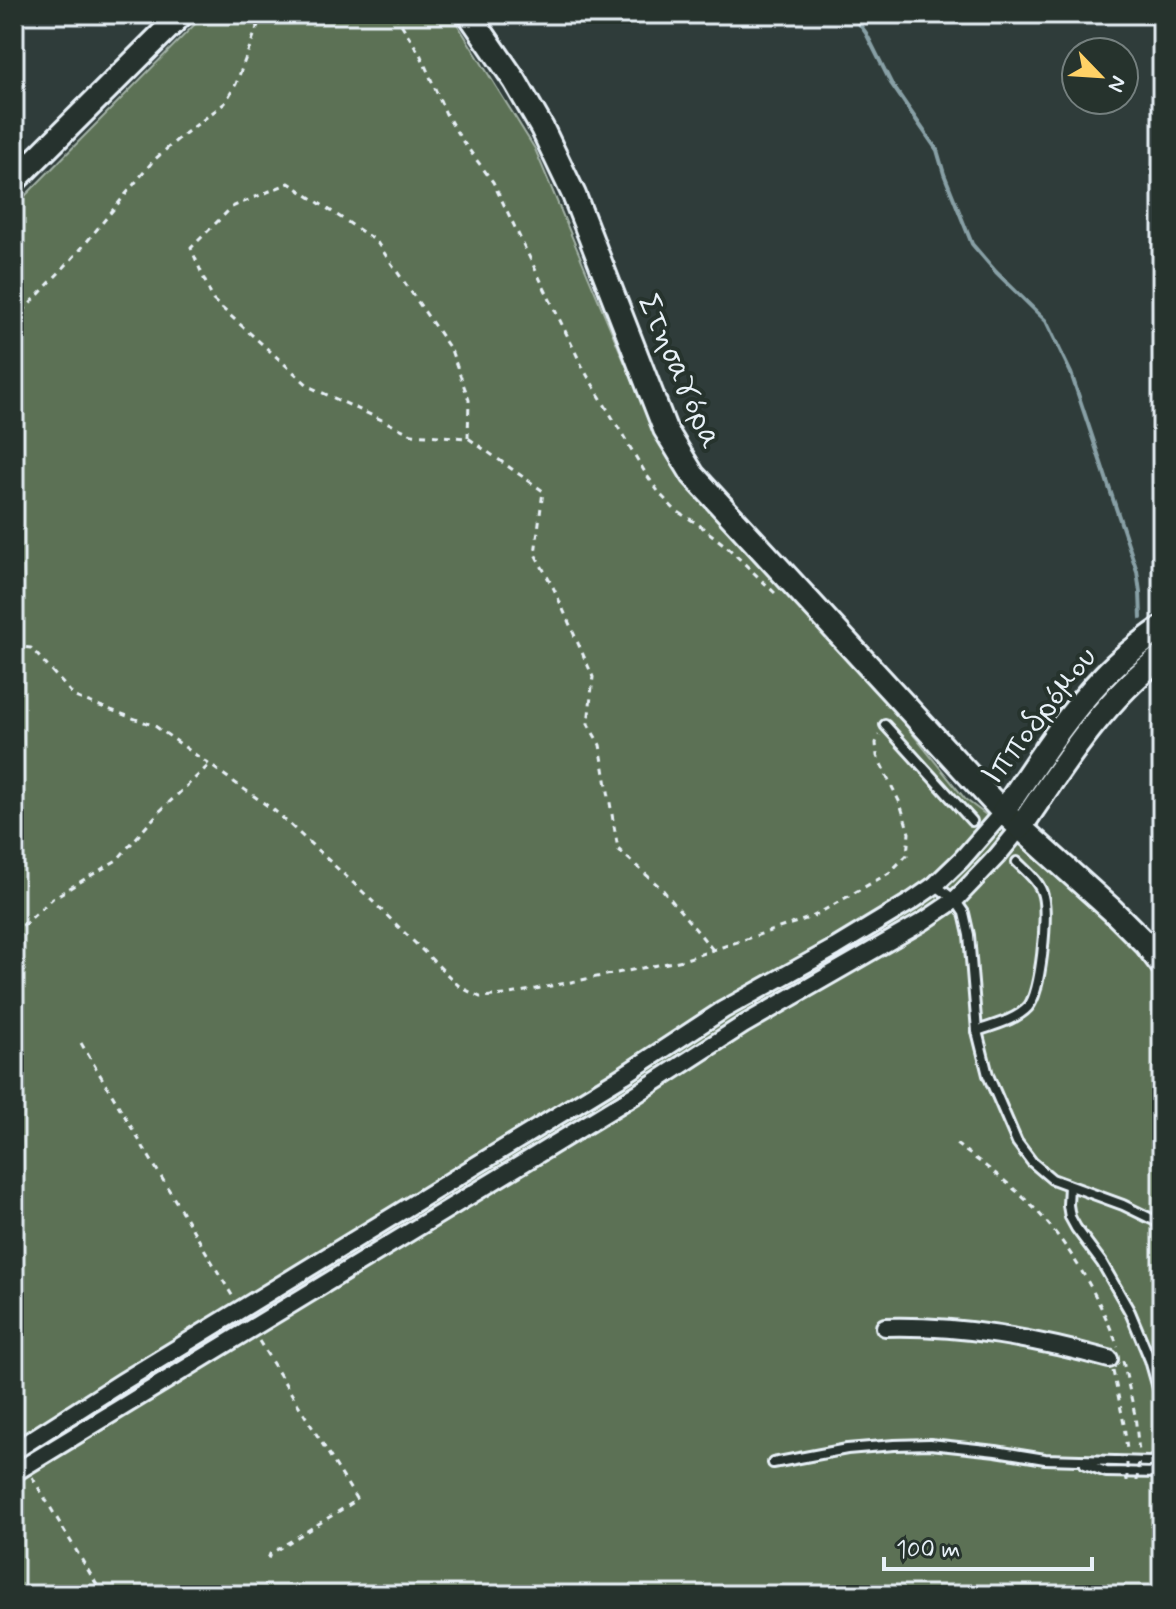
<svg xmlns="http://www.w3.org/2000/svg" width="1176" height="1609" viewBox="0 0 1176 1609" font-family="Mynerve,sans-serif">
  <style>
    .green { fill: #5c7154; stroke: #a2b1a6; stroke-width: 2 }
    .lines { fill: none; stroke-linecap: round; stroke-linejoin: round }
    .stream { stroke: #88a0a6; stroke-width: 4 }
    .lane-casing { stroke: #e8f1f8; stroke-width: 14 }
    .street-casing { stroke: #e8f1f8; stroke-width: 22 }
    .secondary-casing { stroke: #e8f1f8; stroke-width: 28 }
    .path { stroke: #e8f1f8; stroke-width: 3; stroke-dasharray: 6 6; stroke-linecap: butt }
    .lane { stroke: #26332d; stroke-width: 8 }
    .street { stroke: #26332d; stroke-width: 16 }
    .secondary { stroke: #26332d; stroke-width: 22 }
    .path-bridge { stroke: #e8f1f8; stroke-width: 3; stroke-dasharray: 6 6; stroke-linecap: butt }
    .labels { text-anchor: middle; stroke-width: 8; stroke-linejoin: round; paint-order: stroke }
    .street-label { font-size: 32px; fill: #e8f1f8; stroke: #26332d }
  </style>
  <rect width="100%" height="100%" fill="#2f3c3a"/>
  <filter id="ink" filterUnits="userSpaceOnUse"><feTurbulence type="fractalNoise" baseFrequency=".0125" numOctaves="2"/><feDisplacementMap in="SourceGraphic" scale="16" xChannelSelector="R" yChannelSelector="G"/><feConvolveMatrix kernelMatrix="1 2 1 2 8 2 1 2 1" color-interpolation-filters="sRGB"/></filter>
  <g filter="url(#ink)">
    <path class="green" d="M 205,14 L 451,14 L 535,149 L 625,363 L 657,433 L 862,671 L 965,799 L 1051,864 L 1137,943 L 1162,978 L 1162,1595 L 14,1595 L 14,207 Z"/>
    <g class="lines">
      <g class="stream">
        <path d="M 852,14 L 866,33 L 891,83 L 937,150 L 944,174 L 972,244 L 996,272 L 1046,321 L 1071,373 L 1137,571 L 1140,592 L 1141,618"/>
        <path d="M 1159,694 L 1162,698"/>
      </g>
      <defs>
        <g id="lane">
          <path d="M 885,725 L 972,821"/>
          <path d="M 935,885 L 955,900 L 964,913 L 969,935 L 977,1031 L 988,1075 L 1017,1142 L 1032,1162 L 1052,1179 L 1123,1205 L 1162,1224"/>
          <path d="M 977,1031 C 994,1025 1016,1020 1028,1007 C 1041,992 1048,916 1043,896 C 1040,882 1027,872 1017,862"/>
          <path d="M 1069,1186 L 1068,1205 L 1070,1217 L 1076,1228 L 1102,1263 L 1130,1312 L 1150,1360 L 1162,1402"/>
          <path d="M 773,1463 L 847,1449 L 894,1445 L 930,1444 L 996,1451 L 1045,1459 L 1150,1462 L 1157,1460 L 1162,1456"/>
          <path d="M 1085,1464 L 1106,1472 L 1162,1473"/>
        </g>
        <g id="street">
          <path d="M 885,1327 C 962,1325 1035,1339 1109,1359"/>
          <path d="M 14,1451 L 122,1382 L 624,1075 L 723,1010 L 836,947 L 912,901 L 935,885 L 961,860 L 1003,812"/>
          <path d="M 14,1473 L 635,1095 L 743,1025 L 924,921 L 955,900 L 997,856 L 1020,828"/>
        </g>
        <g id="secondary">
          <path d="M 469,14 L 515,81 L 542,128 L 574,195 L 665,429 L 693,475 L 1003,812 L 1112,910 L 1146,944 L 1162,965"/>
          <path d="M 14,181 L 182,14"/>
          <path d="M 1003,812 C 1034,766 1065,717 1104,676 C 1121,658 1142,642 1162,628"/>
          <path d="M 1020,828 C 1062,766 1102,702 1162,656"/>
        </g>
      </defs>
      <use href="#lane" class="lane-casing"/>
      <use href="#street" class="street-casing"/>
      <use href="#secondary" class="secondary-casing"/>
      <g class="path">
        <path d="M 395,14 L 421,56 L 446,114 L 461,139 L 493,182 L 584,370 L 646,474 L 660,494 L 675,510 L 698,524 L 726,546 L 777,595"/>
        <path d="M 14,321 L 80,250 L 153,161 L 178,139 L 225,103 L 236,84 L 262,14"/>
        <path d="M 468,438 L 469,400 L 451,350 L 376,241 L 289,183 L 232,207 L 191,248 L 213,300 L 310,387 L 412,434 L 468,438 L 543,491 L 535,554 L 554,589 L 593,677 L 588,724 L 600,745 L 618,849 L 662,889 L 713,950"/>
        <path d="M 14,646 L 31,648 L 75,697 L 155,726 L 275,811 L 362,891 L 460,987 L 480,997 L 505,995 L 683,960 L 812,917 L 889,873 L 907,855 L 909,833 L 900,803 L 877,756 L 876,743 L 879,735"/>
        <path d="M 14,934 L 53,898 L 117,860 L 160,811 L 209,765"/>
        <path d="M 81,1043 L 233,1297"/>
        <path d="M 956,1144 C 980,1162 1006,1180 1028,1202 C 1068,1241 1098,1294 1118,1347"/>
        <path d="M 259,1341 L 357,1500 L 270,1554 L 268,1559"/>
        <path d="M 1123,1361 L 1135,1415 L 1139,1452"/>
        <path d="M 1113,1371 L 1124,1424 L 1127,1450"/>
        <path d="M 32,1477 L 103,1595"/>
      </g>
      <use href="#lane" class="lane"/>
      <use href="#street" class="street"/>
      <use href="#secondary" class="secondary"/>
      <g class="path-bridge">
        <path d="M 1127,1481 L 1127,1458"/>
        <path d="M 1137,1481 L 1139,1455"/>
      </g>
    </g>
  </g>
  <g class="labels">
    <g class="street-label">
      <text transform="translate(681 371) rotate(66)" y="11">Στησαγόρα</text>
      <text transform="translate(1038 715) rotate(-52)" y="11">Ιπποδρόμου</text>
    </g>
  </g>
  <rect width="1176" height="1609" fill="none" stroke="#26332d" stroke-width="48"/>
  <rect x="24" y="24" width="1128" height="1561" fill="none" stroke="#e8f1f8" stroke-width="3" filter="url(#ink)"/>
  <g transform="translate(1100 76) rotate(115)"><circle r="38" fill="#26332d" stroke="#747f7e" stroke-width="2"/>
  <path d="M0-6L14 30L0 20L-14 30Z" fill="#ffd166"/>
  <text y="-12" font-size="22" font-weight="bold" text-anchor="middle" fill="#e8f1f8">N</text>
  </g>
  <path d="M884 1557v12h208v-12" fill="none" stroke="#e8f1f8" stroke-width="4"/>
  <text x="896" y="1557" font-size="24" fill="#e8f1f8" stroke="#26332d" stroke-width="6" paint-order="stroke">100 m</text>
</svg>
